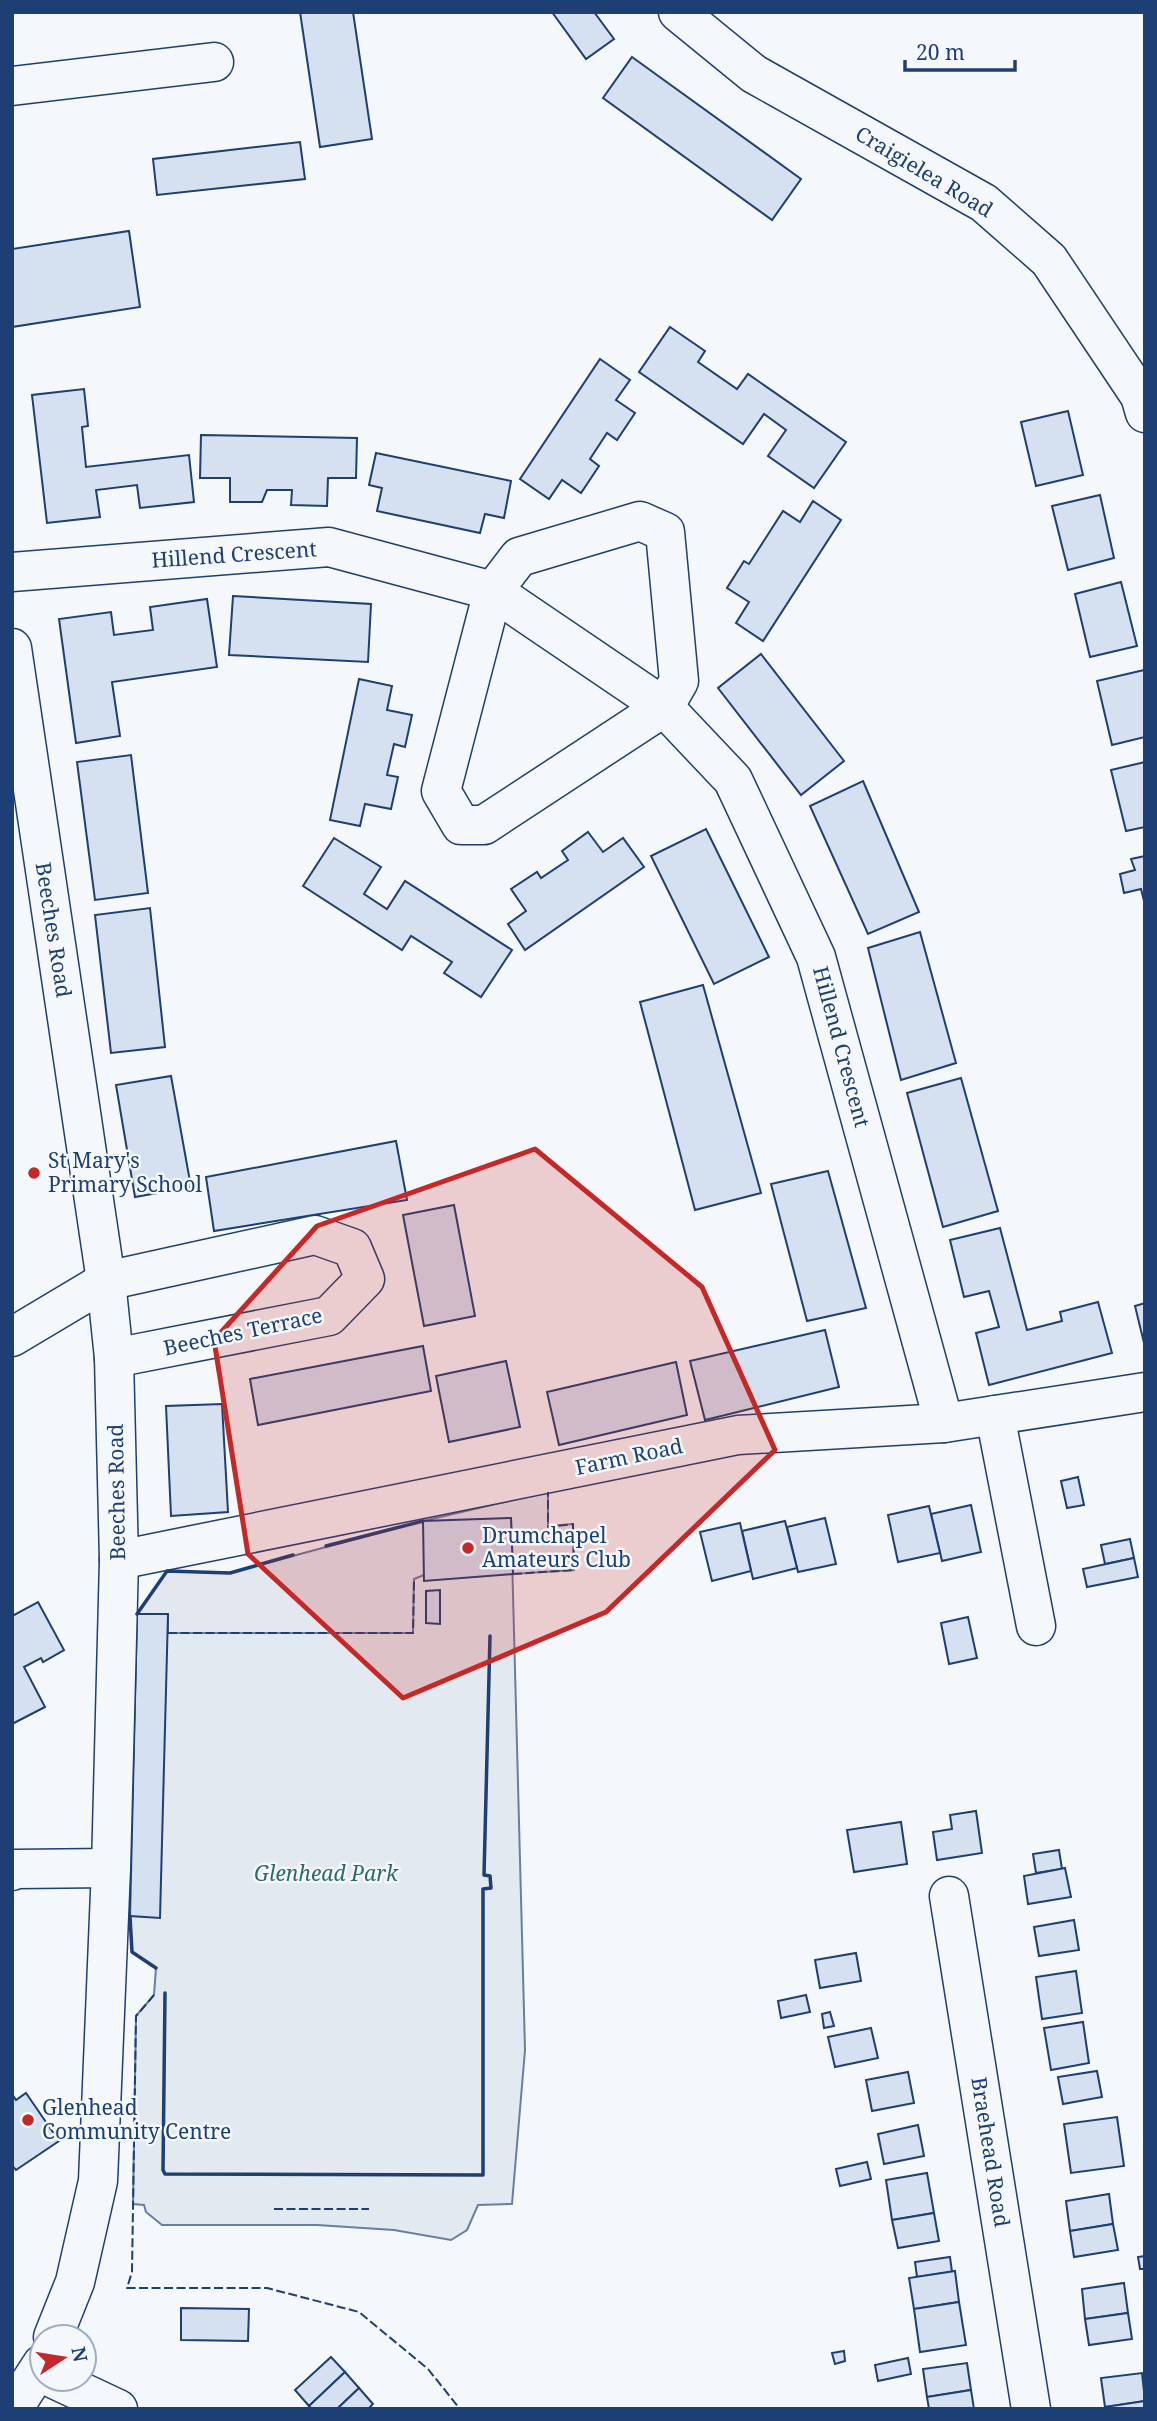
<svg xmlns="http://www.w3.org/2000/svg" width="1157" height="2421" viewBox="0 0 1157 2421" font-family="'Noto Serif',serif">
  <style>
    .green { fill: #e3e9f0; stroke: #687fa3; stroke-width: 2 }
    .parking { fill: #e3e8f0; stroke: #687fa3; stroke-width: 2 }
    .building { fill: #d5e0f0; stroke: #1d3f73; stroke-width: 2 }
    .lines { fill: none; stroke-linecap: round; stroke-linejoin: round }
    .minor-casing { stroke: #1d3f73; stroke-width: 41 }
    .minor { stroke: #f4f7fb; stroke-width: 38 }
    .fence { stroke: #1d3f73; stroke-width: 2; stroke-dasharray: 9 3.5; stroke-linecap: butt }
    .wall { stroke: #1d3f73; stroke-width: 3.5 }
    .marked { fill: #c62828; fill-opacity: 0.2; stroke: #c62828; stroke-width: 5; stroke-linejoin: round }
    .poi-dot { fill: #c62828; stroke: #f4f7fb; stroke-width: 2.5 }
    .labels { text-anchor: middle; stroke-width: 5; stroke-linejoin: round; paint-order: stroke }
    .street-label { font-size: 21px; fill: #1d3f73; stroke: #f4f7fb }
    .poi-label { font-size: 21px; fill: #1d3f73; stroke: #f4f7fb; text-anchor: start }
    .park-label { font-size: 21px; font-style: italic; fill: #2c6c60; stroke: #f4f7fb }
  </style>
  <rect width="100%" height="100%" fill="#f4f7fb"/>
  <path class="green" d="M 511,1518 L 525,2050 L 512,2204 L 478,2205 L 467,2230 L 451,2240 L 394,2230 L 317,2225 L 162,2225 L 146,2212 L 144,2205 L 133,2204 L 136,2016 L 154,1995 L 156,1968 L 132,1952 L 130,1916 L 137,1614 L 167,1571 L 230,1573 L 423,1521 Z"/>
  <path class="parking" d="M 548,1492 L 548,1526 L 573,1524 L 574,1570 L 513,1574 L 511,1519 L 424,1575 L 414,1579 L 413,1633 L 168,1633 L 168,1614 L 137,1614 L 167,1571 L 230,1573 L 423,1521 Z"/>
  <g class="building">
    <path d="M 300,12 L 353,12 L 372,139 L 320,147 Z"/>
    <path d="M 552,12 L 594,12 L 614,39 L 586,59 Z"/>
    <path d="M 632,57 L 801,179 L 772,220 L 603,98 Z"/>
    <path d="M 300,142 L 305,179 L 157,195 L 153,159 Z"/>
    <path d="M 129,231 L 140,307 L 12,327 L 12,249 Z"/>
    <path d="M 670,327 L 705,351 L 698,362 L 737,389 L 748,374 L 846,442 L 814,488 L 768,456 L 786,430 L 764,414 L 743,444 L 639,372 Z"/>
    <path d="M 600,359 L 630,380 L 616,400 L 635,413 L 617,440 L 607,433 L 590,459 L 599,466 L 581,493 L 562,480 L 549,499 L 520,479 Z"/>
    <path d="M 84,389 L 88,426 L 82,427 L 86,467 L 189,455 L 194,502 L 140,508 L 137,485 L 96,490 L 100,517 L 47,523 L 32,395 Z"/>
    <path d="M 1068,411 L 1083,475 L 1036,486 L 1021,422 Z"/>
    <path d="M 201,435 L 357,438 L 356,478 L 328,478 L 327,506 L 291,505 L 292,490 L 267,490 L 262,502 L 230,502 L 230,478 L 200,478 Z"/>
    <path d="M 376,453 L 511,481 L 504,518 L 485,514 L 480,533 L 377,511 L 382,488 L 369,485 Z"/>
    <path d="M 1100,495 L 1114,558 L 1068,570 L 1052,506 Z"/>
    <path d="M 813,501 L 841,520 L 763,641 L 736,623 L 749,602 L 727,588 L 744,561 L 749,564 L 783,511 L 800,522 Z"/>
    <path d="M 1121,582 L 1137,646 L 1090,657 L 1075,594 Z"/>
    <path d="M 233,596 L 371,604 L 368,662 L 229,655 Z"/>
    <path d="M 207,599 L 217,667 L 112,682 L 120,736 L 76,743 L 59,619 L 111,612 L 114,635 L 153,630 L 150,607 Z"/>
    <path d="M 761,654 L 844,761 L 801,795 L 718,688 Z"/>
    <path d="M 1144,670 L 1145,737 L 1112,745 L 1097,681 Z"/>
    <path d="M 359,679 L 392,686 L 387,710 L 412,715 L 405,747 L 394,744 L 387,775 L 398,777 L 391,809 L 365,804 L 360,826 L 330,820 Z"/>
    <path d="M 131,755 L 148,893 L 95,900 L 77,762 Z"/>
    <path d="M 1145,762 L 1145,827 L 1126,831 L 1111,770 Z"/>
    <path d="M 863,781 L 919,912 L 868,934 L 810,806 Z"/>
    <path d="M 706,829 L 769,957 L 714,984 L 651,856 Z"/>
    <path d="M 588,832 L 603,852 L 623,838 L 644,867 L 525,950 L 508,924 L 526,911 L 511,889 L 537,872 L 541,878 L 568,860 L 562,851 Z"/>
    <path d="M 334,838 L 381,867 L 364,894 L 387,909 L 405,881 L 512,950 L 481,997 L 444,973 L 452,962 L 411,936 L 402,950 L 303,886 Z"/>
    <path d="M 1145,856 L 1145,905 L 1141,889 L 1124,893 L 1120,874 L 1135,870 L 1131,859 Z"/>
    <path d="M 150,908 L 165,1047 L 111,1053 L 95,915 Z"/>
    <path d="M 920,932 L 956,1063 L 901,1080 L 868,948 Z"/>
    <path d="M 703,985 L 761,1193 L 695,1210 L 640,1002 Z"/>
    <path d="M 171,1076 L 191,1187 L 135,1197 L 116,1085 Z"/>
    <path d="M 961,1078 L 998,1211 L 943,1227 L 907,1093 Z"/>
    <path d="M 396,1141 L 407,1200 L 214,1231 L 206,1177 Z"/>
    <path d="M 828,1171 L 866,1308 L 807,1321 L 771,1184 Z"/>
    <path d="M 454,1205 L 475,1316 L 424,1326 L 403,1215 Z"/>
    <path d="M 1000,1228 L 1027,1330 L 1062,1321 L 1060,1312 L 1098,1302 L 1112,1353 L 989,1385 L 976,1333 L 999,1327 L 989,1291 L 964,1297 L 950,1240 Z"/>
    <path d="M 1145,1303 L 1145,1347 L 1135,1306 Z"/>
    <path d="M 825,1330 L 839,1387 L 705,1420 L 690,1361 Z"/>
    <path d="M 423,1346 L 431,1391 L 258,1425 L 250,1379 Z"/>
    <path d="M 506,1361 L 520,1427 L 449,1442 L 436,1376 Z"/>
    <path d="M 676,1362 L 687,1415 L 559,1445 L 547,1392 Z"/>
    <path d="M 222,1404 L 228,1512 L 171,1516 L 166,1406 Z"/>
    <path d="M 1078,1477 L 1084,1505 L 1067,1508 L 1061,1481 Z"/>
    <path d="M 971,1505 L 981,1552 L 942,1561 L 931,1514 Z"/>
    <path d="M 929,1506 L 940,1553 L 898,1562 L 888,1515 Z"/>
    <path d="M 511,1518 L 513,1574 L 424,1581 L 423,1521 Z"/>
    <path d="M 825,1518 L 836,1564 L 798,1572 L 787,1527 Z"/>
    <path d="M 785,1521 L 797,1568 L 753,1579 L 742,1531 Z"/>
    <path d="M 740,1523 L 751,1571 L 712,1581 L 700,1532 Z"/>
    <path d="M 1130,1539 L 1134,1558 L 1105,1564 L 1101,1545 Z"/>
    <path d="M 1134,1558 L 1138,1577 L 1087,1587 L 1083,1569 Z"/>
    <path d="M 440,1590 L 440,1624 L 426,1623 L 426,1591 Z"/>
    <path d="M 38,1602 L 64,1650 L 43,1662 L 41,1658 L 24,1667 L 45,1707 L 12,1724 L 12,1616 Z"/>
    <path d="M 137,1614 L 168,1614 L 160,1918 L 130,1916 Z"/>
    <path d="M 968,1617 L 977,1658 L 949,1664 L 941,1623 Z"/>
    <path d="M 976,1811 L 982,1853 L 937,1860 L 933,1832 L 952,1829 L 950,1815 Z"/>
    <path d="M 901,1822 L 907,1864 L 854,1872 L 847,1830 Z"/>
    <path d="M 1059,1850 L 1062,1869 L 1036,1873 L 1033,1854 Z"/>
    <path d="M 1065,1868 L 1071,1897 L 1028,1904 L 1024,1876 Z"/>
    <path d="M 1074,1920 L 1079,1950 L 1039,1956 L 1034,1927 Z"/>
    <path d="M 856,1953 L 861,1981 L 820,1988 L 815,1960 Z"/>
    <path d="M 1076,1971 L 1082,2013 L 1042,2019 L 1036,1977 Z"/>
    <path d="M 806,1995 L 810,2012 L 781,2018 L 778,2001 Z"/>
    <path d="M 830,2012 L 834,2026 L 824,2028 L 822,2014 Z"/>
    <path d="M 1083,2022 L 1089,2063 L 1051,2070 L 1044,2028 Z"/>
    <path d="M 871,2028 L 878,2058 L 835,2067 L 828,2037 Z"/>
    <path d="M 1097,2071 L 1102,2097 L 1063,2104 L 1058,2077 Z"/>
    <path d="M 908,2072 L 914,2103 L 872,2111 L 866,2080 Z"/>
    <path d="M 26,2093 L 59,2141 L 16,2170 L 12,2165 L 12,2094 L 16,2100 Z"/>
    <path d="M 1117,2117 L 1124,2166 L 1071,2173 L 1064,2124 Z"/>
    <path d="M 918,2125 L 924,2156 L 884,2164 L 878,2134 Z"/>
    <path d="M 867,2162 L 871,2179 L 840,2186 L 836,2169 Z"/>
    <path d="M 927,2173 L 934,2213 L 892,2220 L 886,2180 Z"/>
    <path d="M 1109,2194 L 1113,2224 L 1070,2231 L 1066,2201 Z"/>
    <path d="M 934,2213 L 939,2241 L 898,2248 L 892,2220 Z"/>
    <path d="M 1113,2224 L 1118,2250 L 1074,2257 L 1070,2231 Z"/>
    <path d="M 1145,2256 L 1145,2269 L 1140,2269 L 1138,2257 Z"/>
    <path d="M 950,2257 L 952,2272 L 917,2277 L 915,2262 Z"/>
    <path d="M 955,2271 L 959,2302 L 914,2309 L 909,2278 Z"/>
    <path d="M 1124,2283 L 1128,2313 L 1085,2319 L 1082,2289 Z"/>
    <path d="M 959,2302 L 966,2345 L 920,2352 L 914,2309 Z"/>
    <path d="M 181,2308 L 249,2309 L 248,2341 L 181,2340 Z"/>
    <path d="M 1128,2313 L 1132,2339 L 1089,2345 L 1085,2319 Z"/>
    <path d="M 844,2351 L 845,2361 L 835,2364 L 832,2353 Z"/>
    <path d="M 331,2357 L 345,2372 L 309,2406 L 295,2390 Z"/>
    <path d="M 908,2358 L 911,2374 L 878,2381 L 875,2365 Z"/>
    <path d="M 967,2363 L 971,2390 L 927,2397 L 923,2369 Z"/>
    <path d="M 345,2372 L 359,2388 L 337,2409 L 312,2409 L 309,2406 Z"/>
    <path d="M 1142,2373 L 1145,2401 L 1105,2407 L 1101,2378 Z"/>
    <path d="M 359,2388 L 373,2404 L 368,2409 L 337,2409 Z"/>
    <path d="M 971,2390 L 974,2409 L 929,2409 L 927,2397 Z"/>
    <path d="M 1145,2401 L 1145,2409 L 1105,2409 L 1105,2407 Z"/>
  </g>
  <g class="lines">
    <defs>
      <g id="minor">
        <path d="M 678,12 L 754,74 L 984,203 L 1049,260 L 1140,396 L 1145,413"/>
        <path d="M 12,86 L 214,62"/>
        <path d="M 640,521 L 665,532 L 679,681 L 664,707 L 484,825 L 461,825 L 441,791 L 493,591 L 519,557 Z"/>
        <path d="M 12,572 L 329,547 L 493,591 L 664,707 L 733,780 L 816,957 L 944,1423"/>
        <path d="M 12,648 L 106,1281 L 114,1358 L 119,1560 L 111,1868 L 98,2181 L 75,2282 L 53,2337"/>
        <path d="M 12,1337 L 106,1281 L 315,1235 L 352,1248 L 365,1279 L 329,1316 L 114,1358"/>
        <path d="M 995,1415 L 1036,1626"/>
        <path d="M 119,1560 L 738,1435 L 944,1423 L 1145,1392"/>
        <path d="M 12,1871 L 15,1869 L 111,1868"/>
        <path d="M 949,1896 L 1031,2409"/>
        <path d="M 54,2379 L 118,2409"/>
        <path d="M 13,2409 L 42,2364"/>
      </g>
    </defs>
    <use href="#minor" class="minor-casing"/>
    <use href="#minor" class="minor"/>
    <g class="fence">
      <path d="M 513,1574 L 574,1570 L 573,1524 L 548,1527 L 548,1492"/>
      <path d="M 168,1633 L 413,1633 L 414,1579"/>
      <path d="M 154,1995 L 136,2016 L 132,2272 L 127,2288 L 267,2288 L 359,2312 L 428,2369 L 460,2409"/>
      <path d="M 274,2209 L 369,2209"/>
    </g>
    <g class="wall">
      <path d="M 326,1546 L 423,1521"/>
      <path d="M 137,1614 L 167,1571 L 230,1573 L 293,1555"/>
      <path d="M 130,1916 L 132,1952 L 156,1968"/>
      <path d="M 165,1993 L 163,2170 L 165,2174 L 483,2175 L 483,1889 L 491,1888 L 490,1876 L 484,1875 L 490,1636"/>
    </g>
  </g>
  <path class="marked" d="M 535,1149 L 702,1287 L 775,1450 L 606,1612 L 403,1698 L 248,1554 L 214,1340 L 317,1226 Z"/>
  <g class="poi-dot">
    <circle cx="34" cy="1173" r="7"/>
    <circle cx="468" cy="1548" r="7"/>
    <circle cx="28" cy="2120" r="7"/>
  </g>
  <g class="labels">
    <g class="street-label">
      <text transform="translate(924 172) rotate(31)" y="7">Craigielea Road</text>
      <text transform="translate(234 555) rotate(-4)" y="7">Hillend Crescent</text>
      <text transform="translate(53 930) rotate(81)" y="7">Beeches Road</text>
      <text transform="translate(841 1047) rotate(75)" y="7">Hillend Crescent</text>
      <text transform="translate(243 1332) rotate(-12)" y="7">Beeches Terrace</text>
      <text transform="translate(629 1457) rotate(-12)" y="7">Farm Road</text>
      <text transform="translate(117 1492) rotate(-91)" y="7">Beeches Road</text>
      <text transform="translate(990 2152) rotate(81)" y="7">Braehead Road</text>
    </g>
    <g class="poi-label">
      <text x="48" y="1168">St Mary's<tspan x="48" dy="24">Primary School</tspan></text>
      <text x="482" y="1543">Drumchapel<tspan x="482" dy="24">Amateurs Club</tspan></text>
      <text x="42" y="2115">Glenhead<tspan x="42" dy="24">Community Centre</tspan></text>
    </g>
    <g class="park-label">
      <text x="326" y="1881">Glenhead Park</text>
    </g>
  </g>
  <rect width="1157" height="2421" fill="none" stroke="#1d3f73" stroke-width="28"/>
  <g transform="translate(63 2358) rotate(78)"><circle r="33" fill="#f4f7fb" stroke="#9eadc5" stroke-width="2"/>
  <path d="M0-5L12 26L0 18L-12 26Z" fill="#c62828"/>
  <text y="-10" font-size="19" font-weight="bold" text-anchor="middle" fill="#1d3f73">N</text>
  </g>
  <path d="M905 60v10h110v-10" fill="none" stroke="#1d3f73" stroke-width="3.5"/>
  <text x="916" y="60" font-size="21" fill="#1d3f73" stroke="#f4f7fb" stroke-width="5" paint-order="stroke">20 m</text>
</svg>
